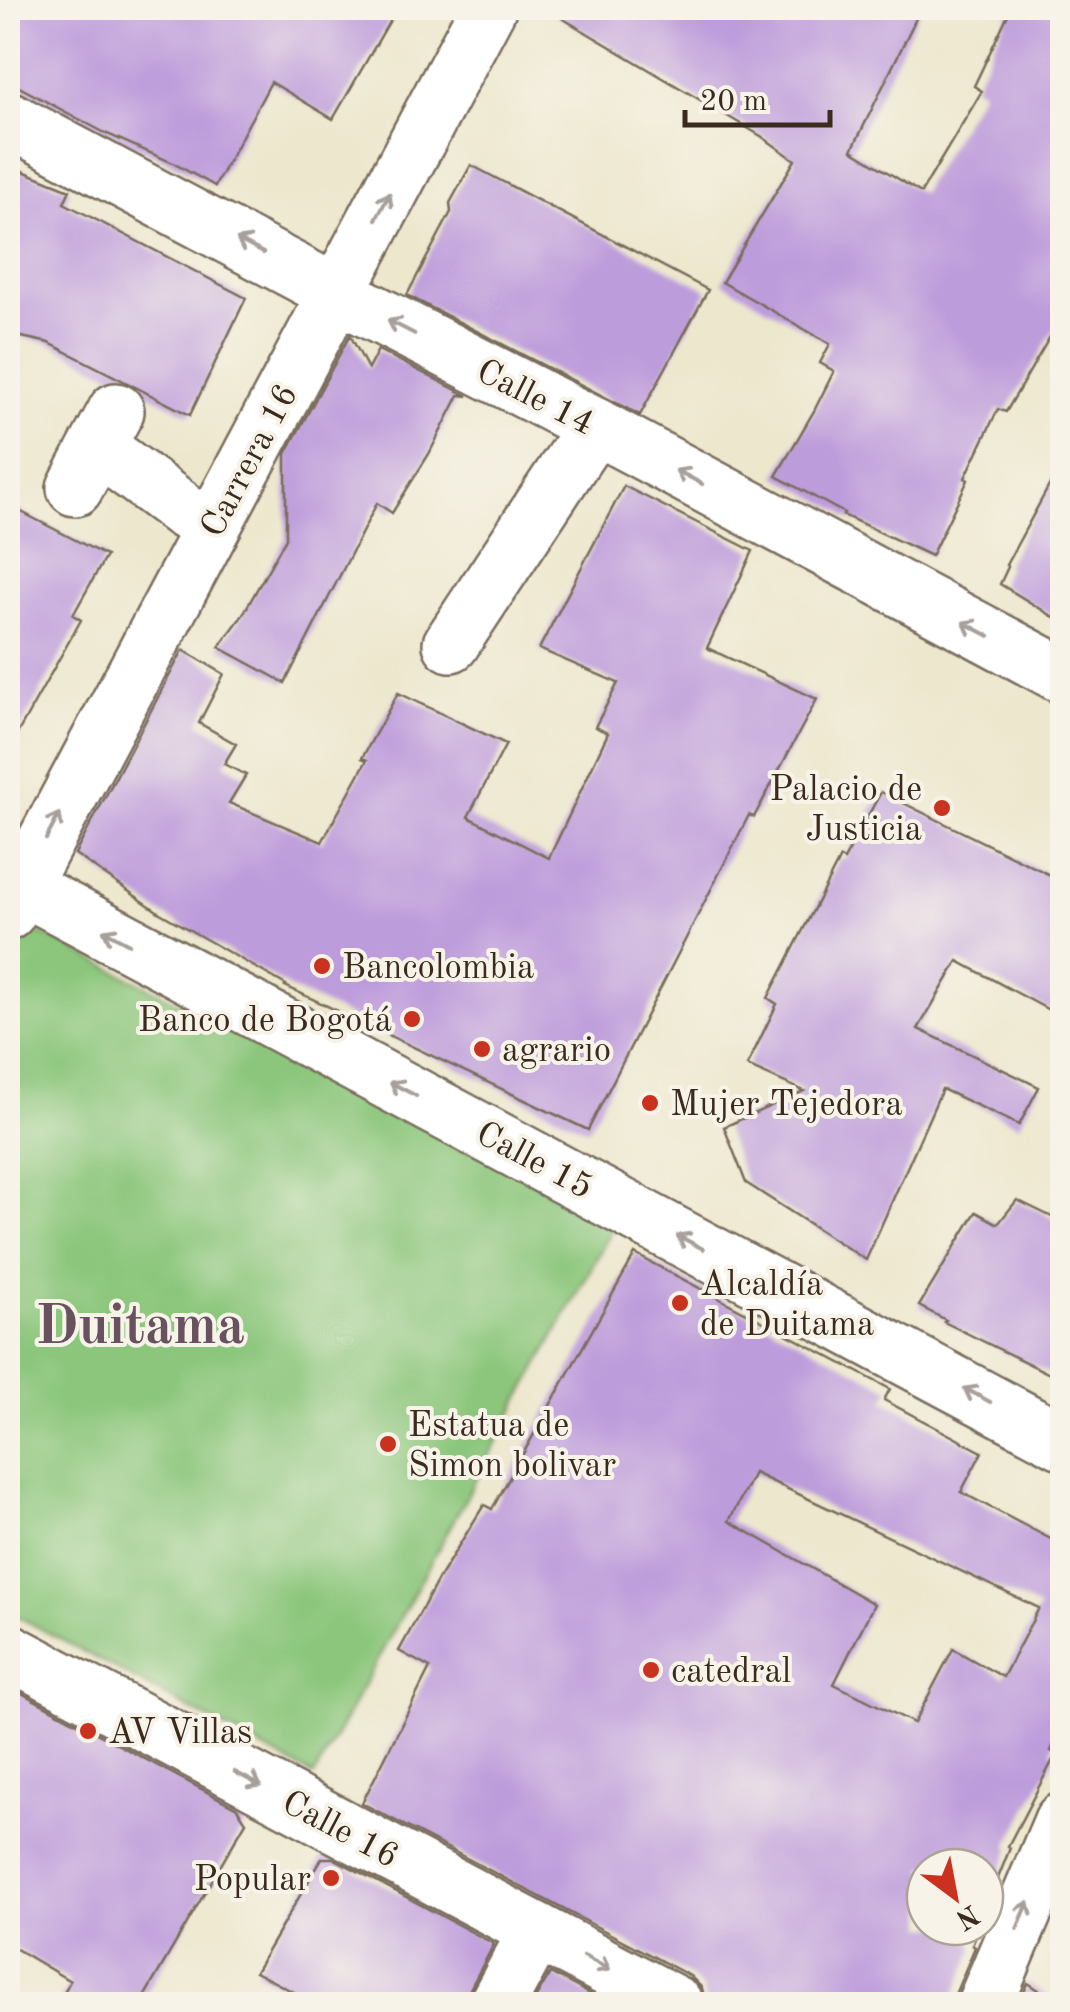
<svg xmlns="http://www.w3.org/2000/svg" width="1070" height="2012" viewBox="0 0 1070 2012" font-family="'Old Standard TT',serif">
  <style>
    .green { fill: #8bc67b; stroke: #63784c; stroke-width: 2.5 }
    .building { fill: #bd9cdb; fill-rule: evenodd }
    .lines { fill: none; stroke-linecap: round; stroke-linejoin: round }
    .minor-casing { stroke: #796c5b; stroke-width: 60 }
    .minor { stroke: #fff; stroke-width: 55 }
    .oneway { stroke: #a79f9a }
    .poi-dot { fill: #c8321e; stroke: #f7f3e8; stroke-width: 4 }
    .labels { text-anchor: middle; stroke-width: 8; stroke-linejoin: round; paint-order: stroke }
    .street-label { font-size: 35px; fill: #3b2a1e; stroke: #f7f3e8 }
    .poi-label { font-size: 35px; fill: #3b2a1e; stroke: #f7f3e8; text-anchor: start }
    .town-label { font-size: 55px; font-weight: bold; fill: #685260; stroke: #f7f3e8 }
  </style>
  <rect width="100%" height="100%" fill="#f7f3e8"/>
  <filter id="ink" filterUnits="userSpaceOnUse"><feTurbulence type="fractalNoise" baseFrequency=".01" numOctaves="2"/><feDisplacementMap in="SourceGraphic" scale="20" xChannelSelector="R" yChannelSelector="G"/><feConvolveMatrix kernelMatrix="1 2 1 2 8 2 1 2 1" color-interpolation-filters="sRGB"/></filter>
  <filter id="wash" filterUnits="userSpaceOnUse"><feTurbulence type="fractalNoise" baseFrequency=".0048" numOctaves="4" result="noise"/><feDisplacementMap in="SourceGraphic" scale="40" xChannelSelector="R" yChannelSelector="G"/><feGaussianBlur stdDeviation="2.25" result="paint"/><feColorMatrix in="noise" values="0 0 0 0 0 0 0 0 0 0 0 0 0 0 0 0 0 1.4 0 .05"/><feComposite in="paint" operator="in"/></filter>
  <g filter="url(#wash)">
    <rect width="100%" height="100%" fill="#ede7cd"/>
    <path class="green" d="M 26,926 L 617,1221 L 314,1776 L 8,1611 L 8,960 Z"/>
    <g id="blocks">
      <g class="building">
        <path d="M 8,8 L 397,8 L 333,119 L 271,82 L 215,186 L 171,162 L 105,133 L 8,81 Z"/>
        <path d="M 545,8 L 921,8 L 852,150 L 921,193 L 982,91 L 974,86 L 1011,8 L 1062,8 L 1062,316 L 1006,412 L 998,409 L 965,478 L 968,480 L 931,556 L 843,515 L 844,513 L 776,476 L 814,411 L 834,371 L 820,363 L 830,344 L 722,282 L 795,160 L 761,136 Z"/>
        <path d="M 8,165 L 70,190 L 64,203 L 246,298 L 190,415 L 49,343 L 8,334 Z"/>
        <path d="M 471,165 L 708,290 L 640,415 L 407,295 L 451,212 L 450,203 Z"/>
        <path d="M 350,335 L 368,369 L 378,350 L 468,396 L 459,395 L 429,454 L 392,513 L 377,503 L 285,683 L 219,647 L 242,616 L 286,538 L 286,454 Z"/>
        <path d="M 1062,462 L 1062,622 L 1000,584 L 1008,567 L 1006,565 Z"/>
        <path d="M 624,486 L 753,551 L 707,648 L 817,699 L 754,817 L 749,815 L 588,1130 L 285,986 L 286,985 L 160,913 L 75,854 L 183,650 L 224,674 L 199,723 L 236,744 L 224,764 L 246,775 L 229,803 L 322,842 L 367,760 L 362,758 L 398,693 L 506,744 L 468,817 L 549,858 L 608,733 L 595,727 L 618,683 L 539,649 Z"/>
        <path d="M 8,505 L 106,556 L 73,615 L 81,620 L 8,750 Z"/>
        <path d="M 881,792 L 1062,881 L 1062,1017 L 958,961 L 918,1029 L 1039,1087 L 1019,1125 L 942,1089 L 866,1260 L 746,1183 L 724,1127 L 804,1091 L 747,1066 L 777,1004 L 768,998 L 840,858 L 844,860 Z"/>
        <path d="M 1017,1200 L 1062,1222 L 1062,1380 L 944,1322 L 946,1320 L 919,1306 L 976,1212 L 998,1224 Z"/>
        <path d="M 635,1254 L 890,1389 L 884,1400 L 982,1452 L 961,1492 L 1062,1545 L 1062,1725 L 1051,1751 L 1056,1754 L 1008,1846 L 1010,1848 L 985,1911 L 985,1867 L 925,1867 L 925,1927 L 979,1927 L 972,1945 L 975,1947 L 956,1992 L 954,2004 L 706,2004 L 702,1988 L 690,1976 L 362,1803 L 430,1668 L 399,1651 L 440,1576 L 484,1505 L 492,1509 ZM 754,1473 L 1039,1608 L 1003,1677 L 953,1649 L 914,1723 L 834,1684 L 874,1604 L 729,1521 Z"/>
        <path d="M 8,1686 L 237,1808 L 246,1822 L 140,2004 L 58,2004 L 70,1981 L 8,1944 Z"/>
        <path d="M 322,1858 L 333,1858 L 494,1944 L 470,1989 L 466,2004 L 317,2004 L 255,1972 Z"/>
        <path d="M 550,1973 L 609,2004 L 532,2004 Z"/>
        <path d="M 1028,1983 L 1060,2004 L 1019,2004 Z"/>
      </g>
    </g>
  </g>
  <g filter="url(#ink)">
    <use href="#blocks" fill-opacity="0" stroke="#796c5b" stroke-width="2.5"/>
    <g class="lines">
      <defs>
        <g id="minor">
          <path d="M 8,119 L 355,303 L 595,426 L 1062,675"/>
          <path d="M 98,447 L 183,510 L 212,528"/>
          <path d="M 75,488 L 116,411"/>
          <path d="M 451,644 L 595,426"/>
          <path d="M 8,879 L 1062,1441"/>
          <path d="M 8,912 L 488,8"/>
          <path d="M 8,1651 L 675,2004"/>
          <path d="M 497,2004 L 537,1931"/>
          <path d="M 985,2004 L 1062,1821"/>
        </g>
      </defs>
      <use href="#minor" class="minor-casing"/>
      <use href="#minor" class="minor"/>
    </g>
    <defs><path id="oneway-shaft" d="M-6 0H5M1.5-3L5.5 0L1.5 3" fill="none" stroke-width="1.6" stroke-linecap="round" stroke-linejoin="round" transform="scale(2.5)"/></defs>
    <g class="oneway">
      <use href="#oneway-shaft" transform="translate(383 206) rotate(-62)"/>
      <use href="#oneway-shaft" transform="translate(250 246) rotate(-152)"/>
      <use href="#oneway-shaft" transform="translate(401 327) rotate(-153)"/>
      <use href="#oneway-shaft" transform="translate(689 477) rotate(-152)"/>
      <use href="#oneway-shaft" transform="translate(976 629) rotate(-152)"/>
      <use href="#oneway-shaft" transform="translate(53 826) rotate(-62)"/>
      <use href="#oneway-shaft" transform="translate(116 937) rotate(-152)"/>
      <use href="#oneway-shaft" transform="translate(403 1089) rotate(-152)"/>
      <use href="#oneway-shaft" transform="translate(690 1242) rotate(-152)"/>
      <use href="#oneway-shaft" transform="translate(977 1395) rotate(-152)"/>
      <use href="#oneway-shaft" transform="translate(248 1779) rotate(28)"/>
      <use href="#oneway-shaft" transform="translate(1023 1915) rotate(-67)"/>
      <use href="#oneway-shaft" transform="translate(597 1963) rotate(28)"/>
    </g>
  </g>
  <g class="poi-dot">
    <circle cx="942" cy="808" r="10"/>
    <circle cx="322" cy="966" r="10"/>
    <circle cx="412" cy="1019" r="10"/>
    <circle cx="482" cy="1049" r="10"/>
    <circle cx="650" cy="1103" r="10"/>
    <circle cx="680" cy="1303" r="10"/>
    <circle cx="388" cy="1444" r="10"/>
    <circle cx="651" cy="1670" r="10"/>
    <circle cx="88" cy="1731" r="10"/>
    <circle cx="331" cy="1878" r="10"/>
  </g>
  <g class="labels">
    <g class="street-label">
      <text transform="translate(536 396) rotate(27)" y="12">Calle 14</text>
      <text transform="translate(248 460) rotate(-62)" y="12">Carrera 16</text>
      <text transform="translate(535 1159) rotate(28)" y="12">Calle 15</text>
      <text transform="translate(341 1828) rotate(28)" y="12">Calle 16</text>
    </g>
    <g class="poi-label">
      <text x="922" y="800" text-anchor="end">Palacio de<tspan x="922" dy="40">Justicia</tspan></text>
      <text x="342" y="978">Bancolombia</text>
      <text x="392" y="1031" text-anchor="end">Banco de Bogotá</text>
      <text x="502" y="1061">agrario</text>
      <text x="670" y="1115">Mujer Tejedora</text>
      <text x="700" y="1295">Alcaldía<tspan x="700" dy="40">de Duitama</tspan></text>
      <text x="408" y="1436">Estatua de<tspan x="408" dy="40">Simon bolivar</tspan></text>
      <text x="671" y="1682">catedral</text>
      <text x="108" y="1743">AV Villas</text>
      <text x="311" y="1890" text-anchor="end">Popular</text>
    </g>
    <g class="town-label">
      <text x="140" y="1343">Duitama</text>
    </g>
  </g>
  <rect width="1070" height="2012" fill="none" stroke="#f7f3e8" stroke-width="40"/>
  <g transform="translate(955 1897) rotate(148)"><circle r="48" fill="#f7f3e8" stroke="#aca397" stroke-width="2.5"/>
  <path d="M0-8L18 38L0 25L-18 38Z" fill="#c8321e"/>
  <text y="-15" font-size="28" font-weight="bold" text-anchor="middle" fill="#3b2a1e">N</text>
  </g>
  <path d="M685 110v15h145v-15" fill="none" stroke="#3b2a1e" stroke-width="5"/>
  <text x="700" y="110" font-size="30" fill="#3b2a1e" stroke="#f7f3e8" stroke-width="8" paint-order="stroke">20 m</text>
</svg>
